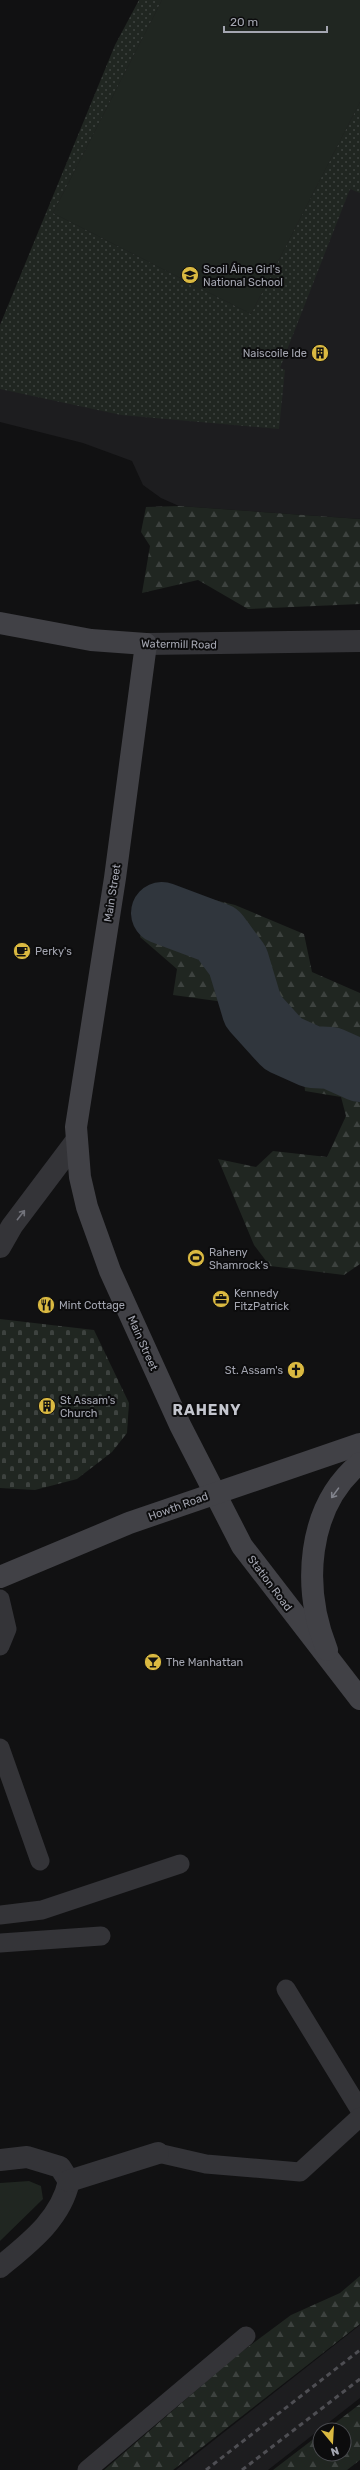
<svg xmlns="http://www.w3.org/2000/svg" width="360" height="2470" viewBox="0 0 360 2470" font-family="Rubik,sans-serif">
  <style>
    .built { fill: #1d1d1f }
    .grass { fill: url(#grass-dots) }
    .forest { fill: url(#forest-firs) }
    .cemetery { fill: url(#cemetery-stones) }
    .park { fill: #202621 }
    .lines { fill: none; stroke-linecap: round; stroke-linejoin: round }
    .river { stroke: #30363d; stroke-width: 62 }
    .service { stroke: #343438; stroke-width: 19 }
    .minor { stroke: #343438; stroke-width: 22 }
    .tertiary { stroke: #343438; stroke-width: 22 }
    .secondary { stroke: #414146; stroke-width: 22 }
    .rail { stroke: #4e4e53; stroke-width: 3; stroke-dasharray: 5 4; stroke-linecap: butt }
    .oneway { stroke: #72737b }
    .oneway2 { stroke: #81838c }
    .labels { text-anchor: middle; stroke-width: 4; stroke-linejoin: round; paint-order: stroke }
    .poi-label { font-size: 11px; fill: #a4a6b1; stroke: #0c0c0d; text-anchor: start }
    .street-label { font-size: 11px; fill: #a4a6b1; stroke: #0c0c0d }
    .district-label { font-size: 15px; font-weight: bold; letter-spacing: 1px; fill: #c4c6ce; stroke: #0c0c0d }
  </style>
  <defs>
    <pattern id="grass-dots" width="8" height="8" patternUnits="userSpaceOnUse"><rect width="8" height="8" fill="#202621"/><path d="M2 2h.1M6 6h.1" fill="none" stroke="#3d423f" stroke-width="1.8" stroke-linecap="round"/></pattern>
    <pattern id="forest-firs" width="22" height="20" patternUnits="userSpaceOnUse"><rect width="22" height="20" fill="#202621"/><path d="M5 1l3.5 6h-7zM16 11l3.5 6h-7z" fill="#3d423f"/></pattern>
    <pattern id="cemetery-stones" width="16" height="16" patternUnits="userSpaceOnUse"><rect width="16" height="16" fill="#202621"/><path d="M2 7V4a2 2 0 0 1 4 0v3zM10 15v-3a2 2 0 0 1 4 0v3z" fill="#3d423f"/></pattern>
  </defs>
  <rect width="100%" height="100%" fill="#111112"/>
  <g class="built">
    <path d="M 139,0 L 360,0 L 360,519 L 179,506 L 161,498 L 143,485 L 132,461 L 83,443 L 0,422 L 0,325 Z"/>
    <path d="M 360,2325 L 360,2398 L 268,2470 L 176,2470 Z"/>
  </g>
  <path class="grass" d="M 139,0 L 162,0 L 53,213 L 251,314 L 360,102 L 360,193 L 350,189 L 280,368 L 285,370 L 279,429 L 121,415 L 0,389 L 0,325 L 115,45 Z"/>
  <g class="forest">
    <path d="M 179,506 L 360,519 L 360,604 L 248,609 L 198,580 L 142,593 L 150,546 L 141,532 L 146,507 Z"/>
    <path d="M 158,886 L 235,905 L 304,934 L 312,972 L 360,993 L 360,1264 L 344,1275 L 270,1266 L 254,1245 L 218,1159 L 256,1167 L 273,1151 L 327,1157 L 346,1116 L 341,1097 L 305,1091 L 303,1070 L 253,1044 L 224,1002 L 173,995 L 177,969 L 140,937 Z"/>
    <path d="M 360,2276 L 360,2324 L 173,2470 L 104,2470 L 236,2356 L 291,2315 L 340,2293 Z"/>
    <path d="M 360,2404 L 360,2460 L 347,2470 L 273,2470 L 320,2434 L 320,2454 L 344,2454 L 344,2430 L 326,2430 Z"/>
  </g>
  <path class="cemetery" d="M 0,1319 L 94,1330 L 129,1403 L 127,1433 L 112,1452 L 77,1479 L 35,1490 L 0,1488 Z"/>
  <g class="park">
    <path d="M 162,0 L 360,0 L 360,102 L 251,314 L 53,213 Z"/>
    <path d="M 29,2181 L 41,2186 L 43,2199 L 0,2241 L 0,2183 Z"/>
  </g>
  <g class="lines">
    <path class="river" d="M 162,913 L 218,934 L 238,961 L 253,1011 L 283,1044 L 312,1057 L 331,1058 L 360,1071"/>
    <g class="service">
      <path d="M 0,1599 L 7,1629 L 0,1646"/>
      <path d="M 0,1748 L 40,1861"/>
      <path d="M 0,1915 L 42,1910 L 180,1864"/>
      <path d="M 0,1943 L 101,1936"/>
      <path d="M 286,1989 L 360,2110"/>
      <path d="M 158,2153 L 206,2164 L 300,2172 L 360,2117"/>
      <path d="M 87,2470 L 246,2336"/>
    </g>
    <g class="minor">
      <path d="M 0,1247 L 12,1226 L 76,1141"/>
      <path d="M 0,2160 L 27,2157 L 60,2167 L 69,2181 C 61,2219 29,2243 0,2267"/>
      <path d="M 69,2181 L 158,2153"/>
    </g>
    <path class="tertiary" d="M 146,644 L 360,641"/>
    <g class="secondary">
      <path d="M 0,623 L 91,640 L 146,644 L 115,878 L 76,1127 L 80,1177 L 87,1207 L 110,1271 L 180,1425 L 242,1546 L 360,1699"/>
      <path d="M 0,1577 L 129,1523 L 360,1444"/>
      <path d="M 327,1650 C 302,1588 306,1508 360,1463"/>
    </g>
    <g class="rail">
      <path d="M 206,2470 L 360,2350"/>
      <path d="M 242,2470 L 360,2379"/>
    </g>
  </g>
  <defs><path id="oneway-shaft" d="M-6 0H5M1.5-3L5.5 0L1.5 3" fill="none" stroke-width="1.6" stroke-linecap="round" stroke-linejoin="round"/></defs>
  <use class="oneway" href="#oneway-shaft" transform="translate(21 1215) rotate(-52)"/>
  <use class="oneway2" href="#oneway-shaft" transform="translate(335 1493) rotate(126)"/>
  <defs>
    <symbol id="school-disc" viewBox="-11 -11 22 22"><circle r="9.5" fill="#dab941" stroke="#0c0c0d"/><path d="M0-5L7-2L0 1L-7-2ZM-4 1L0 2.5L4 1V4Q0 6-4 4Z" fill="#111"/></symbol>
    <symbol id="building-disc" viewBox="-11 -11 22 22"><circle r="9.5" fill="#dab941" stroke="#0c0c0d"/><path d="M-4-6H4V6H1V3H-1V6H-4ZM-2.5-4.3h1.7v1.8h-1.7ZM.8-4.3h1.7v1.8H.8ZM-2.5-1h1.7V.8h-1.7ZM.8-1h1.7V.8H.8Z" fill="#111"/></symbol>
    <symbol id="cafe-disc" viewBox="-11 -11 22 22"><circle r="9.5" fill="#dab941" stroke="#0c0c0d"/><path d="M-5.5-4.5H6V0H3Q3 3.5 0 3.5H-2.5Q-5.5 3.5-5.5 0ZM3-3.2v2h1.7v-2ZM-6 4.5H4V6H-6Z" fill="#111"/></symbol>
    <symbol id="stadium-disc" viewBox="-11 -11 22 22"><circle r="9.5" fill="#dab941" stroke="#0c0c0d"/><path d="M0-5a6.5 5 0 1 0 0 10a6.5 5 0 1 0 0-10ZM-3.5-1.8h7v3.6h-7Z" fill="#111"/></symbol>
    <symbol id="office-disc" viewBox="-11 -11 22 22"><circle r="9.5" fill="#dab941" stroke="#0c0c0d"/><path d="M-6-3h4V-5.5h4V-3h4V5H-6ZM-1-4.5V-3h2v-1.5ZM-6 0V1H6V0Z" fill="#111"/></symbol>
    <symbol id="restaurant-disc" viewBox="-11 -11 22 22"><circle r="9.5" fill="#dab941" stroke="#0c0c0d"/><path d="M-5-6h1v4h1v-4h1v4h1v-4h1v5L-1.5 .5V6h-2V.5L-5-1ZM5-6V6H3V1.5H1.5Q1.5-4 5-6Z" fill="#111"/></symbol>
    <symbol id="church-disc" viewBox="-11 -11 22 22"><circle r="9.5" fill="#dab941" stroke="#0c0c0d"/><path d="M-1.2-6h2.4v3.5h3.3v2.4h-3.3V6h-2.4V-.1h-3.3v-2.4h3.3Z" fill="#111"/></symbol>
    <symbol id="bar-disc" viewBox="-11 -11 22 22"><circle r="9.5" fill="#dab941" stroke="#0c0c0d"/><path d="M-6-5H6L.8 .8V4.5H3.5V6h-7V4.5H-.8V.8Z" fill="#111"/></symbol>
  </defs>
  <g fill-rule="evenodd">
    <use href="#school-disc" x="180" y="265" width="20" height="20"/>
    <use href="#building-disc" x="310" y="343" width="20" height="20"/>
    <use href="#cafe-disc" x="12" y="941" width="20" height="20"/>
    <use href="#stadium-disc" x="186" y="1248" width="20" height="20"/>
    <use href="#office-disc" x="211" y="1289" width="20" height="20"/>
    <use href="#restaurant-disc" x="36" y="1295" width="20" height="20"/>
    <use href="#church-disc" x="286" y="1360" width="20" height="20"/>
    <use href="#building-disc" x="37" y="1396" width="20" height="20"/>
    <use href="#bar-disc" x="143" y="1652" width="20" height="20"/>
  </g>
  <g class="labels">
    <g class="poi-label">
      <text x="203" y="273">Scoil Áine Girl's<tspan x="203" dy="13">National School</tspan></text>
      <text x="307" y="357" text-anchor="end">Naiscoile Ide</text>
      <text x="35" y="955">Perky's</text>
      <text x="209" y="1256">Raheny<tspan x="209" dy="13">Shamrock's</tspan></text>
      <text x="234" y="1297">Kennedy<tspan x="234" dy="13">FitzPatrick</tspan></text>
      <text x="59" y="1309">Mint Cottage</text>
      <text x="283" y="1374" text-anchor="end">St. Assam's</text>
      <text x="60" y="1404">St Assam's<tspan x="60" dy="13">Church</tspan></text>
      <text x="166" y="1666">The Manhattan</text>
    </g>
    <g class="street-label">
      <text transform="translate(179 644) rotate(1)" y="4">Watermill Road</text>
      <text transform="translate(112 893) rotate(-81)" y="4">Main Street</text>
      <text transform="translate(143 1343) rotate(66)" y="4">Main Street</text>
      <text transform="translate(178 1506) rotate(-20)" y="4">Howth Road</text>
      <text transform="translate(270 1583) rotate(53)" y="4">Station Road</text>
    </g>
    <g class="district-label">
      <text x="207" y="1415">RAHENY</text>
    </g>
  </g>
  <g transform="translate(332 2442) rotate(162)"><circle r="19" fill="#0c0c0d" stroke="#494a4f"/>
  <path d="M0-3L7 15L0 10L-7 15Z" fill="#dab941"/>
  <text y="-6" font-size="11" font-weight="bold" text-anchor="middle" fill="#a4a6b1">N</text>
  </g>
  <path d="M224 26v6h103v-6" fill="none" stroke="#a4a6b1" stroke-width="2"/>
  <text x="230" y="26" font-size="12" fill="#a4a6b1" stroke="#0c0c0d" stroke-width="3" paint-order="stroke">20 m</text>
</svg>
